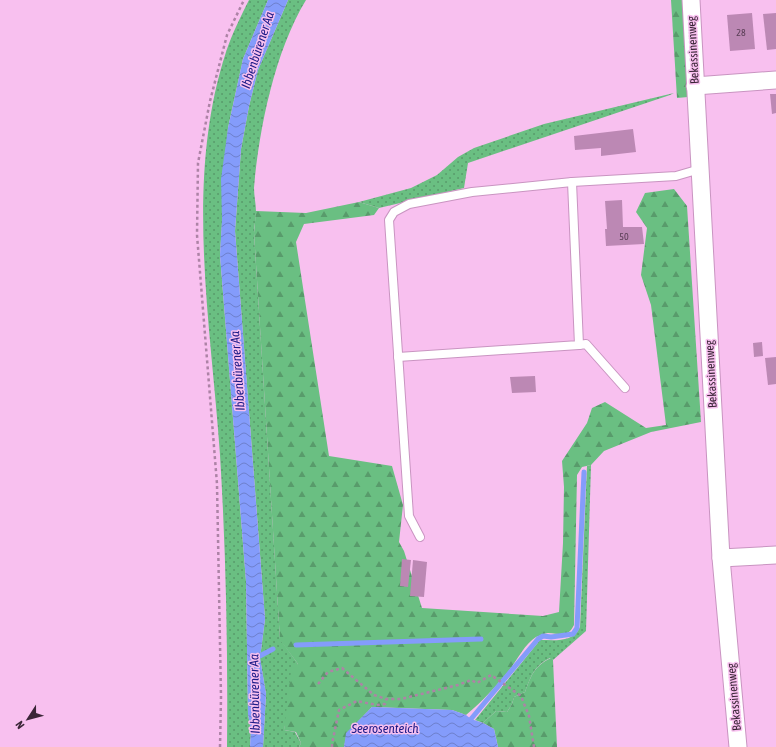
<svg xmlns="http://www.w3.org/2000/svg" width="776" height="747" viewBox="0 0 776 747" font-family="'Asap Condensed',sans-serif">
  <style>
    .grass { fill: url(#grass-dots) }
    .forest { fill: url(#forest-firs) }
    .water { fill: url(#water-waves) }
    .lines { fill: none; stroke-linecap: round; stroke-linejoin: round }
    .stream { stroke: #849cfb; stroke-width: 5 }
    .building { fill: #bc88b4 }
    .lane-casing { stroke: #c994c1; stroke-width: 10 }
    .street-casing { stroke: #c994c1; stroke-width: 19 }
    .path { stroke: #ad83a6; stroke-width: 2.5; stroke-dasharray: 3 3; stroke-linecap: butt }
    .lane { stroke: #fff; stroke-width: 8 }
    .street { stroke: #fff; stroke-width: 17 }
    .labels { text-anchor: middle; stroke-width: 3; stroke-linejoin: round; paint-order: stroke }
    .number-label { font-size: 10px; fill: #5a3e56 }
    .street-label { font-size: 12px; fill: #3a2537; stroke: #f8c0ef }
    .water-label { font-size: 13px; font-style: italic; fill: #1c1b87; stroke: #f8c0ef }
  </style>
  <defs>
    <pattern id="grass-dots" width="8" height="8" patternUnits="userSpaceOnUse"><rect width="8" height="8" fill="#6abf82"/><path d="M2 2h.1M6 6h.1" fill="none" stroke="#589b6b" stroke-width="1.8" stroke-linecap="round"/></pattern>
    <pattern id="forest-firs" width="22" height="20" patternUnits="userSpaceOnUse"><rect width="22" height="20" fill="#6abf82"/><path d="M5 1l3.5 6h-7zM16 11l3.5 6h-7z" fill="#589b6b"/></pattern>
    <pattern id="water-waves" width="16" height="10" patternUnits="userSpaceOnUse"><rect width="16" height="10" fill="#849cfb"/><path d="M0 5q4-4 8 0t8 0" fill="none" stroke="#6d7fcc"/></pattern>
  </defs>
  <rect width="100%" height="100%" fill="#f8c0ef"/>
  <g class="grass">
    <path d="M 249,0 L 268,0 L 243,59 L 228,128 L 220,255 L 246,581 L 248,714 L 251,731 L 250,747 L 227,747 C 228,650 226,552 220,455 C 211,323 184,181 226,52 C 232,34 241,16 249,0 Z"/>
    <path d="M 288,0 L 306,0 C 275,51 259,128 254,188 C 254,196 256,204 256,212 C 256,219 254,226 254,233 L 280,639 L 298,664 L 284,730 L 295,732 L 301,743 L 299,747 L 263,747 L 266,694 L 260,658 L 265,619 L 235,231 L 241,149 L 249,106 L 258,70 Z"/>
    <path d="M 674,93 L 670,95 L 468,163 L 464,188 L 379,208 L 359,202 L 411,188 L 437,175 L 458,157 L 474,148 L 544,124 Z"/>
    <path d="M 591,465 L 586,631 L 553,660 L 550,658 C 534,666 531,676 525,692 L 514,697 L 512,704 L 507,712 L 496,711 L 483,723 L 475,720 L 540,640 C 555,640 573,643 580,627 L 587,466 Z"/>
  </g>
  <g class="forest">
    <path d="M 671,0 L 684,0 L 688,97 L 677,98 Z"/>
    <path d="M 674,189 L 687,206 L 701,422 L 651,432 L 604,451 L 591,465 L 582,467 L 577,475 L 574,625 C 567,639 560,633 548,633 C 545,633 539,636 536,637 C 525,644 518,658 511,668 C 497,685 483,701 466,715 L 452,710 L 372,707 L 347,733 L 344,747 L 299,747 L 301,743 L 296,732 L 284,730 L 291,671 L 298,664 L 280,640 L 254,233 L 256,211 L 306,213 L 359,202 L 379,208 L 374,215 L 304,224 L 296,242 L 329,456 L 392,466 L 403,505 L 399,542 L 404,551 L 422,608 L 543,616 L 559,612 L 563,543 L 564,487 L 562,461 L 587,423 L 592,408 L 605,402 L 646,428 L 666,425 L 651,305 L 641,275 L 647,228 L 636,212 L 645,193 Z"/>
    <path d="M 551,658 L 553,660 L 557,747 L 498,747 L 494,729 L 483,723 L 496,711 L 507,712 L 512,704 L 514,697 L 525,692 C 531,676 534,666 551,658 Z"/>
  </g>
  <g class="water">
    <path d="M 268,0 L 288,0 L 258,70 L 249,106 L 241,149 L 235,231 L 265,619 L 260,658 L 266,694 L 263,747 L 250,747 L 251,731 L 248,714 L 246,581 L 220,255 L 222,219 L 221,179 L 228,128 L 243,59 Z"/>
    <path d="M 372,707 L 452,710 L 466,715 L 471,719 L 483,723 L 494,729 L 498,747 L 344,747 L 346,733 Z"/>
  </g>
  <g class="lines">
    <g class="stream">
      <path d="M 296,645 L 481,639"/>
      <path d="M 256,658 L 273,649"/>
      <path d="M 471,719 L 538,639 L 543,636 L 551,637 L 573,634 L 577,628 L 584,472"/>
    </g>
  </g>
  <g class="building">
    <path d="M 752,13 L 755,49 L 730,51 L 727,15 Z"/>
    <path d="M 776,13 L 776,49 L 767,50 L 763,14 Z"/>
    <path d="M 770,94 L 776,94 L 776,113 L 772,114 Z"/>
    <path d="M 633,129 L 636,152 L 601,156 L 601,148 L 575,150 L 574,136 Z"/>
    <path d="M 622,200 L 623,227 L 642,227 L 644,244 L 606,246 L 605,229 L 607,229 L 605,201 Z"/>
    <path d="M 762,342 L 763,356 L 754,357 L 753,343 Z"/>
    <path d="M 776,357 L 776,384 L 768,385 L 765,358 Z"/>
    <path d="M 535,376 L 536,392 L 512,393 L 510,377 Z"/>
    <path d="M 402,559 L 411,560 L 408,587 L 400,586 Z"/>
    <path d="M 413,560 L 427,562 L 424,597 L 410,596 Z"/>
  </g>
  <g class="lines">
    <defs>
      <g id="lane">
        <path d="M 579,345 L 586,344 L 625,388"/>
        <path d="M 398,357 L 579,345 L 572,182"/>
        <path d="M 420,537 L 409,516 L 389,220 L 394,212 L 409,204 L 472,192 L 572,182 L 676,176 L 700,169"/>
      </g>
      <g id="street">
        <path d="M 691,0 L 721,558 L 738,747"/>
        <path d="M 695,86 L 776,80"/>
        <path d="M 721,558 L 776,555"/>
      </g>
    </defs>
    <use href="#lane" class="lane-casing"/>
    <use href="#street" class="street-casing"/>
    <g class="path">
      <path d="M 318,684 L 328,672 L 342,668 L 374,695 L 386,699 L 401,699 L 458,685 L 471,680 L 477,683 L 491,675 L 521,696 L 529,716 L 534,747"/>
      <path d="M 220,747 L 221,697 L 217,484 L 197,235 L 198,163 L 210,101 L 227,35 L 244,0"/>
      <path d="M 332,747 L 332,744 L 339,710 L 357,701 L 377,705 L 385,704 L 386,699"/>
    </g>
    <use href="#lane" class="lane"/>
    <use href="#street" class="street"/>
  </g>
  <g class="labels">
    <g class="number-label">
      <text x="741" y="36">28</text>
      <text x="624" y="240">50</text>
    </g>
    <g class="street-label">
      <text transform="translate(693 50) rotate(-93)" y="4">Bekassinenweg</text>
      <text transform="translate(711 374) rotate(-93)" y="4">Bekassinenweg</text>
      <text transform="translate(734 697) rotate(-95)" y="4">Bekassinenweg</text>
    </g>
    <g class="water-label">
      <text transform="translate(257 50) rotate(-72)" y="5">Ibbenbürener Aa</text>
      <text transform="translate(237 371) rotate(-94)" y="5">Ibbenbürener Aa</text>
      <text transform="translate(254 694) rotate(-91)" y="5">Ibbenbürener Aa</text>
      <text x="385" y="733">Seerosenteich</text>
    </g>
  </g>
  <g transform="translate(28 719) rotate(234)" stroke="#f8c0ef" stroke-width="3" paint-order="stroke">
  <path d="M0-3L7 15L0 10L-7 15Z" fill="#3a2537"/>
  <text y="-6" font-size="11" font-weight="bold" text-anchor="middle" fill="#3a2537">N</text>
  </g>
</svg>
